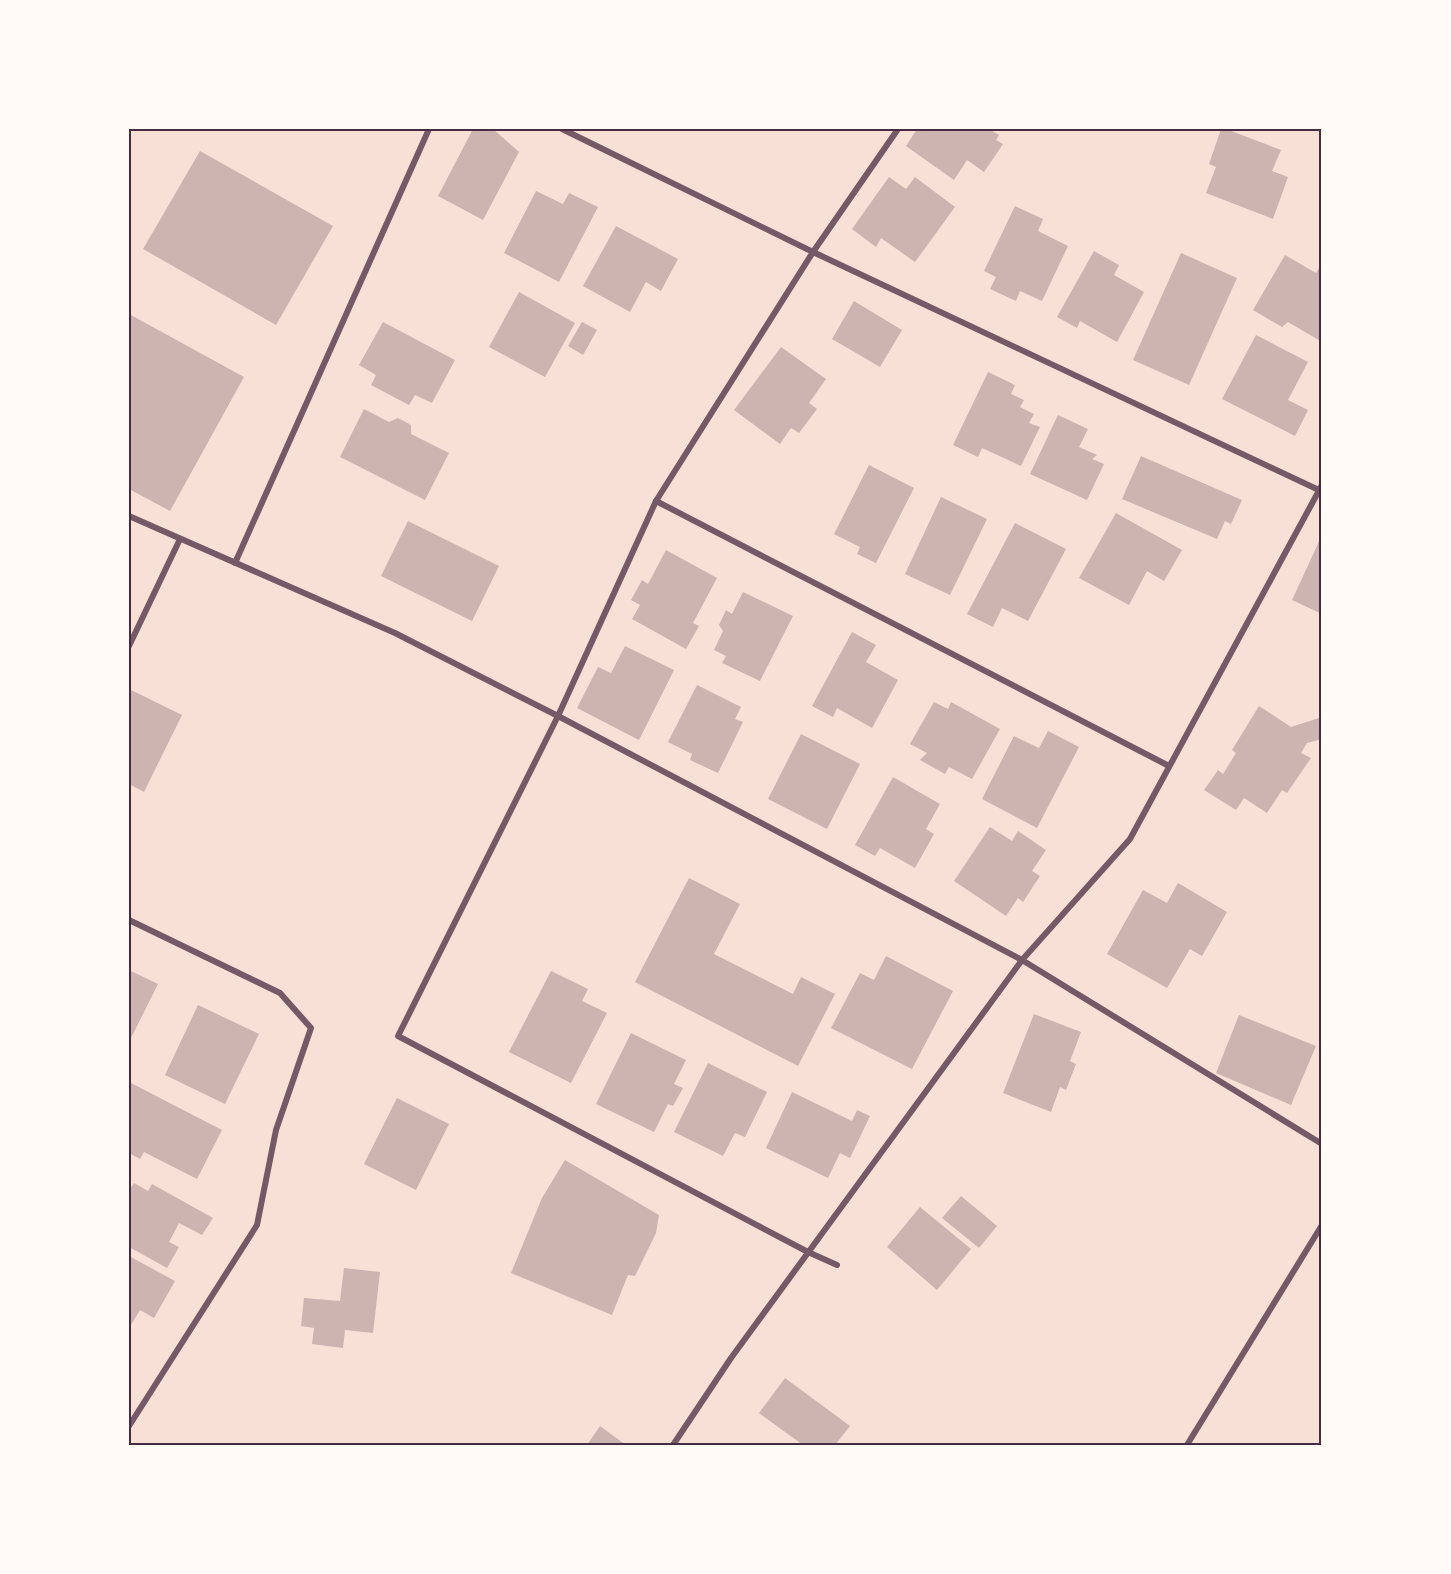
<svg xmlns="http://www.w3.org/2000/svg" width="1451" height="1574" viewBox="0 0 1451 1574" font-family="'Titillium Web',sans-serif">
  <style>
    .building { fill: #ccb4b1 }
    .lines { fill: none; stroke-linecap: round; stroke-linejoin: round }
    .minor { stroke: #755966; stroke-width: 6 }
    .neatline { fill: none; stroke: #4a2c40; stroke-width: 2 }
  </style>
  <rect width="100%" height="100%" fill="#f7e1d7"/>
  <g class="building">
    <path d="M 473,129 L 493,129 L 519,152 L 483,220 L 438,196 Z"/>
    <path d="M 917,129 L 989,129 L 999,135 L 996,140 L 1003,144 L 984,172 L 967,160 L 954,180 L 906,146 Z"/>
    <path d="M 1221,129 L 1226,129 L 1281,150 L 1272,171 L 1288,177 L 1273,219 L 1206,193 L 1216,167 L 1209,164 Z"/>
    <path d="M 200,151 L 333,226 L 276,325 L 143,249 Z"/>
    <path d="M 889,177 L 906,189 L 915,177 L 955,207 L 915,262 L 881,238 L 876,247 L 852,229 Z"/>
    <path d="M 536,191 L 563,204 L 569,193 L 598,207 L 559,282 L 504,253 Z"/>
    <path d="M 1015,206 L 1043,219 L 1038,231 L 1068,246 L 1042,301 L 1020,291 L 1016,301 L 990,289 L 996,277 L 984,271 Z"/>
    <path d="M 616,226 L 678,259 L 661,291 L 646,282 L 630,312 L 583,286 Z"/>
    <path d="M 1094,251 L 1119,265 L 1114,275 L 1144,292 L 1117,342 L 1080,321 L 1077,328 L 1057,317 Z"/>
    <path d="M 1181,253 L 1237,278 L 1189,385 L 1133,360 Z"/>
    <path d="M 1285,255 L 1316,273 L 1322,263 L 1322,342 L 1288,322 L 1282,327 L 1253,310 Z"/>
    <path d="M 519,292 L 575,323 L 545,377 L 489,347 Z"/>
    <path d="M 854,301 L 902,330 L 880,367 L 832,339 Z"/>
    <path d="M 129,314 L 244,377 L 170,511 L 129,489 Z"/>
    <path d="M 383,322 L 455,360 L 432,403 L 415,395 L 409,405 L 371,385 L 376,375 L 359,365 Z"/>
    <path d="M 582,322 L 597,330 L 583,355 L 568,346 Z"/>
    <path d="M 1256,335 L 1308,362 L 1288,400 L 1308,410 L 1295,436 L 1222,399 Z"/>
    <path d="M 781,347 L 826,379 L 809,403 L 817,409 L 799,433 L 791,428 L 780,444 L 734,410 Z"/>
    <path d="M 988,372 L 1015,385 L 1011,394 L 1024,400 L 1020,407 L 1034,414 L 1029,423 L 1040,427 L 1021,466 L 982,448 L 978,457 L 953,445 Z"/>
    <path d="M 364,409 L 389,422 L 398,418 L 411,425 L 411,434 L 449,453 L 425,500 L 340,457 Z"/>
    <path d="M 1058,415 L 1088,429 L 1079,447 L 1097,455 L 1092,459 L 1104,464 L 1087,500 L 1030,474 Z"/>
    <path d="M 1141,456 L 1242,500 L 1231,524 L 1225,521 L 1217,539 L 1122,499 Z"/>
    <path d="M 869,465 L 914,488 L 876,563 L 857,554 L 860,547 L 834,534 Z"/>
    <path d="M 941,497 L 987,519 L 950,595 L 905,574 Z"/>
    <path d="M 1116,513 L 1182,550 L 1164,581 L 1147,571 L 1129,605 L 1079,578 Z"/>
    <path d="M 408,521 L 499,566 L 472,621 L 381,576 Z"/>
    <path d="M 1015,523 L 1066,549 L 1028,621 L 1002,608 L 993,627 L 967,614 Z"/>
    <path d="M 1322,535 L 1322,614 L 1292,600 Z"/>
    <path d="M 666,550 L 717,578 L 693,623 L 699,626 L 686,649 L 632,619 L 640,605 L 631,600 L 642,580 L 648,584 Z"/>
    <path d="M 743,592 L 793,616 L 760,681 L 722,663 L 726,656 L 714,650 L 723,631 L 719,625 L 726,610 L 732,614 Z"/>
    <path d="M 852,632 L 876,645 L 866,662 L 898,680 L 872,728 L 837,708 L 833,717 L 812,706 Z"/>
    <path d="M 625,646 L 674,670 L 639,740 L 577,708 L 598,667 L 611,673 Z"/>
    <path d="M 697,685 L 741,707 L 735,719 L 743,722 L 718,773 L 690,760 L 692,754 L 668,742 Z"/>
    <path d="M 129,689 L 182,715 L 144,792 L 129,784 Z"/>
    <path d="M 934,702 L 948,709 L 951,702 L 1000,729 L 972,779 L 949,767 L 945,774 L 920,760 L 927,753 L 910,744 Z"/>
    <path d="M 1259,706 L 1291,727 L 1322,717 L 1322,739 L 1307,743 L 1301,753 L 1311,758 L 1287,793 L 1282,790 L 1267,813 L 1244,798 L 1236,810 L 1204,790 L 1218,770 L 1223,774 L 1236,753 L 1232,750 Z"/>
    <path d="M 1048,731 L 1079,747 L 1037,828 L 982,799 L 1014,736 L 1039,748 Z"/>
    <path d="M 801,734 L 860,764 L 827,829 L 768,799 Z"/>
    <path d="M 893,777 L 940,804 L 926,829 L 934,834 L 915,868 L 880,848 L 875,856 L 855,845 Z"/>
    <path d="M 990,827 L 1012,841 L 1018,831 L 1046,850 L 1032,871 L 1040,876 L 1023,902 L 1018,898 L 1006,916 L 954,881 Z"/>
    <path d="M 689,878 L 740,904 L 714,954 L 793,994 L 801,977 L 835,994 L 798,1066 L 635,982 Z"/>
    <path d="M 1178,883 L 1227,912 L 1202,956 L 1190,949 L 1167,988 L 1107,954 L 1143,890 L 1167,903 Z"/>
    <path d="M 886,956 L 953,991 L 912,1069 L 831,1028 L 860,973 L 874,980 Z"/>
    <path d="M 129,970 L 158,984 L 129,1042 Z"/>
    <path d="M 551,971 L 588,989 L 582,1001 L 607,1013 L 571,1083 L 509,1052 Z"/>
    <path d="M 198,1005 L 259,1034 L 225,1104 L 165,1075 Z"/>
    <path d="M 1034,1014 L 1081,1032 L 1070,1061 L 1076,1064 L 1066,1090 L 1060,1087 L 1051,1112 L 1003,1093 Z"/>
    <path d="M 1239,1015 L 1316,1046 L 1291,1105 L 1216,1073 Z"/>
    <path d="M 631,1033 L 686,1060 L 674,1084 L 683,1088 L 673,1106 L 668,1104 L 654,1132 L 596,1104 Z"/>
    <path d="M 708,1063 L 767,1092 L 745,1137 L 735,1133 L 723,1156 L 674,1132 Z"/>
    <path d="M 129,1082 L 222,1130 L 197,1179 L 144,1152 L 140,1159 L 129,1153 Z"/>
    <path d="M 792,1092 L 852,1121 L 857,1110 L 870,1116 L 850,1158 L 840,1153 L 828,1178 L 766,1148 Z"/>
    <path d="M 397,1098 L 449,1124 L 416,1190 L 364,1164 Z"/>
    <path d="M 565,1160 L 659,1215 L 656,1233 L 635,1276 L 628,1275 L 612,1315 L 511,1273 L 542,1198 Z"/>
    <path d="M 134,1183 L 148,1191 L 152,1184 L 213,1218 L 202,1235 L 179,1223 L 169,1242 L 179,1247 L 167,1268 L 129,1247 L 129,1191 Z"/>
    <path d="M 961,1196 L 997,1226 L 979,1248 L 942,1218 Z"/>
    <path d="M 920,1207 L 971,1249 L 937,1290 L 887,1247 Z"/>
    <path d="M 129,1256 L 175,1281 L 154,1318 L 140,1310 L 129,1328 Z"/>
    <path d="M 344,1268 L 380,1272 L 373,1333 L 345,1330 L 343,1348 L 312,1344 L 314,1328 L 301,1326 L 304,1298 L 340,1301 Z"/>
    <path d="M 785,1378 L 850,1426 L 835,1445 L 803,1445 L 759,1413 Z"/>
    <path d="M 600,1426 L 626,1445 L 587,1445 Z"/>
  </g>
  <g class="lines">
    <g class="minor">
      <path d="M 562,129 L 813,252 L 1321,491"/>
      <path d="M 656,501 L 1169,766"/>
      <path d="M 129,516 L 395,633 L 558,716 L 1022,960 L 1322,1144"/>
      <path d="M 235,563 L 429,129"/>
      <path d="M 129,646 L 180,539"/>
      <path d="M 129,920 L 280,993 L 311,1028 L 276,1130 L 257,1225 L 129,1426"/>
      <path d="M 837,1265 L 808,1252 L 398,1036 L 558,716 L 656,501 L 813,252 L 898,129"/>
      <path d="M 673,1445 L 731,1358 L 1022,960 L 1130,839 L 1322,485"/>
      <path d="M 1187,1445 L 1322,1225"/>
    </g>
  </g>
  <rect width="1451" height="1574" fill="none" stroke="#fffaf5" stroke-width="261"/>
  <rect x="130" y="130" width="1190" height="1314" class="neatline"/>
</svg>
